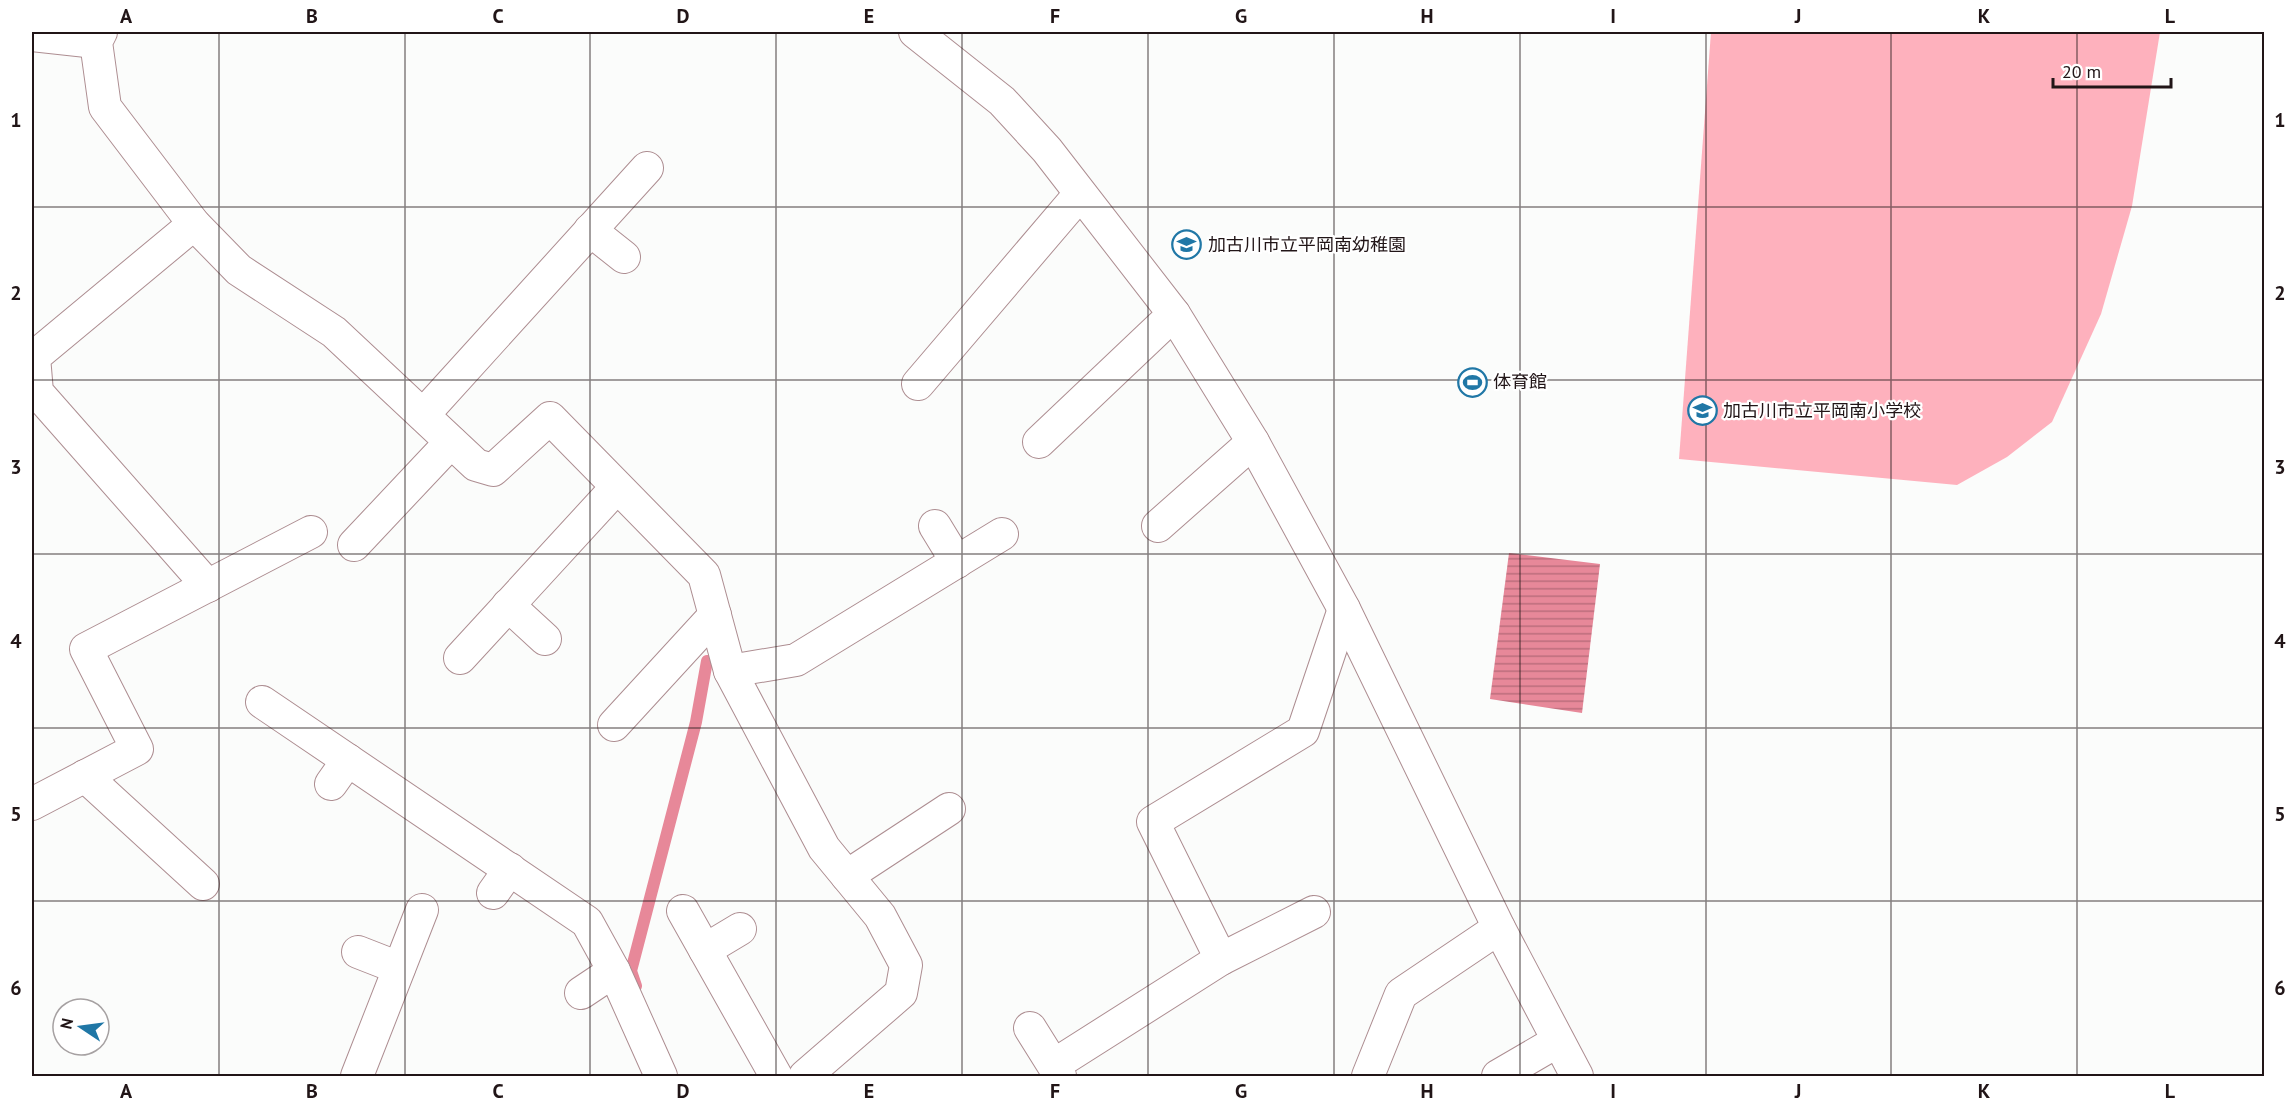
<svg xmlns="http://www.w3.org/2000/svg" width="2296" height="1108" viewBox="0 0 2296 1108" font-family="'PT Sans','Noto Sans JP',sans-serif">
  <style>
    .green { fill: #feb1bd }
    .water { fill: url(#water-rules) }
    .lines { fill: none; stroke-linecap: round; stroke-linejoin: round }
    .stream { stroke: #e78899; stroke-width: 12 }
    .minor-casing { stroke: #ad8d91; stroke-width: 34 }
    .minor { stroke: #fff; stroke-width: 32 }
    .grid { fill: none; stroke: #211517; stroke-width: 1.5; stroke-opacity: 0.55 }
    .labels { text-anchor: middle; stroke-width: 4.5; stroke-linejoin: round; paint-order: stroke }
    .poi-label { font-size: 18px; fill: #211517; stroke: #fff; text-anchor: start }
    .neatline { fill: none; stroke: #211517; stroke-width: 2 }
    .grid-label { font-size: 20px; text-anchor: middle; font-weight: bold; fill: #211517 }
  </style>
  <defs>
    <pattern id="water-rules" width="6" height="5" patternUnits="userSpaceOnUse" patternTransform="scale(1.5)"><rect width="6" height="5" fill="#e78899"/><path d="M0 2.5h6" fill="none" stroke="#bb6e7c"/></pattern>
  </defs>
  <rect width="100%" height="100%" fill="#fbfcfb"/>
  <path class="green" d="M 1711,32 L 2160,32 L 2132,206 L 2101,314 L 2052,422 L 2007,457 L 1957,485 L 1679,459 Z"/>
  <path class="water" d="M 1509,553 L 1600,564 L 1582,713 L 1490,699 Z"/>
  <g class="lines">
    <path class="stream" d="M 636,986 L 631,971 L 696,722 L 707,661"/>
    <defs>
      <g id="minor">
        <path d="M 101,32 L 96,42 L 105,107 L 194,224 L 239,270 L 334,332 L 476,465 L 493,470 L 550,418 L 704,575 L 730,671 L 824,848 L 880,916 L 906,965 L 901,993 L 805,1076"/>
        <path d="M 915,32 L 1002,101 L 1047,150 L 1174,314 L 1253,442 L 1344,609 L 1499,928 L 1577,1076"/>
        <path d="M 32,35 L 96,42"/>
        <path d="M 194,224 L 34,357 L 37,392 L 208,586"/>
        <path d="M 590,230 L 624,257"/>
        <path d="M 918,384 L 1080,194"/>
        <path d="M 423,415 L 647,168"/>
        <path d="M 1039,442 L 1174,314"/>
        <path d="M 935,526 L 957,562"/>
        <path d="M 1158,526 L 1253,442"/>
        <path d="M 354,545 L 451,442"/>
        <path d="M 508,605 L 545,639"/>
        <path d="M 460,658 L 617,487"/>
        <path d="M 730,671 L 796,660 L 1002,534"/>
        <path d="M 262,702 L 587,922 L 614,971 L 661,1076"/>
        <path d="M 614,725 L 715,615"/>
        <path d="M 85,776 L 203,884"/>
        <path d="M 331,784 L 348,760"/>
        <path d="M 32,804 L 137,749 L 86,649 L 311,532"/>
        <path d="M 847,876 L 949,809"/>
        <path d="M 493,893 L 510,869"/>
        <path d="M 683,911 L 776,1076"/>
        <path d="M 705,950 L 740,929"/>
        <path d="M 358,952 L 399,968"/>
        <path d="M 1221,959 L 1153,822 L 1303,731 L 1344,609"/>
        <path d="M 581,993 L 614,971"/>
        <path d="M 1030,1028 L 1060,1076"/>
        <path d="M 1054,1065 L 1221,959 L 1314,912"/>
        <path d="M 357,1076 L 422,910"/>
        <path d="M 1368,1076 L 1401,994 L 1499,928"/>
        <path d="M 1498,1076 L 1558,1041"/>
      </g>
    </defs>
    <use href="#minor" class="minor-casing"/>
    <use href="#minor" class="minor"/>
  </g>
  <path class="grid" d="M 219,32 L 219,1076M 405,32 L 405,1076M 590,32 L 590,1076M 776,32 L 776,1076M 962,32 L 962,1076M 1148,32 L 1148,1076M 1334,32 L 1334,1076M 1520,32 L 1520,1076M 1706,32 L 1706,1076M 1891,32 L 1891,1076M 2077,32 L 2077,1076M 32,207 L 2264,207M 32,380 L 2264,380M 32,554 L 2264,554M 32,728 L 2264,728M 32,901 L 2264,901"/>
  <defs>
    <symbol id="school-ring" viewBox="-11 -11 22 22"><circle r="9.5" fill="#fff" stroke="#2077a6" stroke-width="1.5"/><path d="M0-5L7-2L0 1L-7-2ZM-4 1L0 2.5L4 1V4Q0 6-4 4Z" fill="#2077a6"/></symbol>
    <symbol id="stadium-ring" viewBox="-11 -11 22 22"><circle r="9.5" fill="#fff" stroke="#2077a6" stroke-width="1.5"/><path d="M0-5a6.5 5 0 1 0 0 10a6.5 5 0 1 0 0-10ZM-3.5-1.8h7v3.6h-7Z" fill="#2077a6"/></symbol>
  </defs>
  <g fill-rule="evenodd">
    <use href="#school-ring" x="1170" y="228" width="33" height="33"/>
    <use href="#stadium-ring" x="1456" y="366" width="33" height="33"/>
    <use href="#school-ring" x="1686" y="394" width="33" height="33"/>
  </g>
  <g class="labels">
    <g class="poi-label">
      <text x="1208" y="251">加古川市立平岡南幼稚園</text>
      <text x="1493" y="388">体育館</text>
      <text x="1723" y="417">加古川市立平岡南小学校</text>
    </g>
  </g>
  <rect width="2296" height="1108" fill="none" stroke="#ffffff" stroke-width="66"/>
  <g transform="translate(81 1027) rotate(283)"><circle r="28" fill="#ffffff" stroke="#a6a1a2" stroke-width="1.5"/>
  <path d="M0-4.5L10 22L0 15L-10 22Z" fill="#2077a6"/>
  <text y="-9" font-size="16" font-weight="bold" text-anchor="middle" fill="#211517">N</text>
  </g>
  <path d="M2053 78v9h118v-9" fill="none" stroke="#211517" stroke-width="3"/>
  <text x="2062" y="78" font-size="18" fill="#211517" stroke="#ffffff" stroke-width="4.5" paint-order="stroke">20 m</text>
  <rect x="33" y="33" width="2230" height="1042" class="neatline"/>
  <g class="grid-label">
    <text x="126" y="23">A</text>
    <text x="312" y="23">B</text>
    <text x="498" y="23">C</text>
    <text x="683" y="23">D</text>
    <text x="869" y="23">E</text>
    <text x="1055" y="23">F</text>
    <text x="1241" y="23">G</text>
    <text x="1427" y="23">H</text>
    <text x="1613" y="23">I</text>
    <text x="1798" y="23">J</text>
    <text x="1984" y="23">K</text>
    <text x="2170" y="23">L</text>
    <text x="16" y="127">1</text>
    <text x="2280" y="127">1</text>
    <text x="16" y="300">2</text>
    <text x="2280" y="300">2</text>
    <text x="16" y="474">3</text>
    <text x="2280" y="474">3</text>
    <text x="16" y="648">4</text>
    <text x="2280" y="648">4</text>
    <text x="16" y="821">5</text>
    <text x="2280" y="821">5</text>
    <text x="16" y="995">6</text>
    <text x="2280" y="995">6</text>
    <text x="126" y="1098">A</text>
    <text x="312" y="1098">B</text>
    <text x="498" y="1098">C</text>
    <text x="683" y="1098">D</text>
    <text x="869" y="1098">E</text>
    <text x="1055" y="1098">F</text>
    <text x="1241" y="1098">G</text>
    <text x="1427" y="1098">H</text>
    <text x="1613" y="1098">I</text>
    <text x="1798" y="1098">J</text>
    <text x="1984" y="1098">K</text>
    <text x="2170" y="1098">L</text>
  </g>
</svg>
